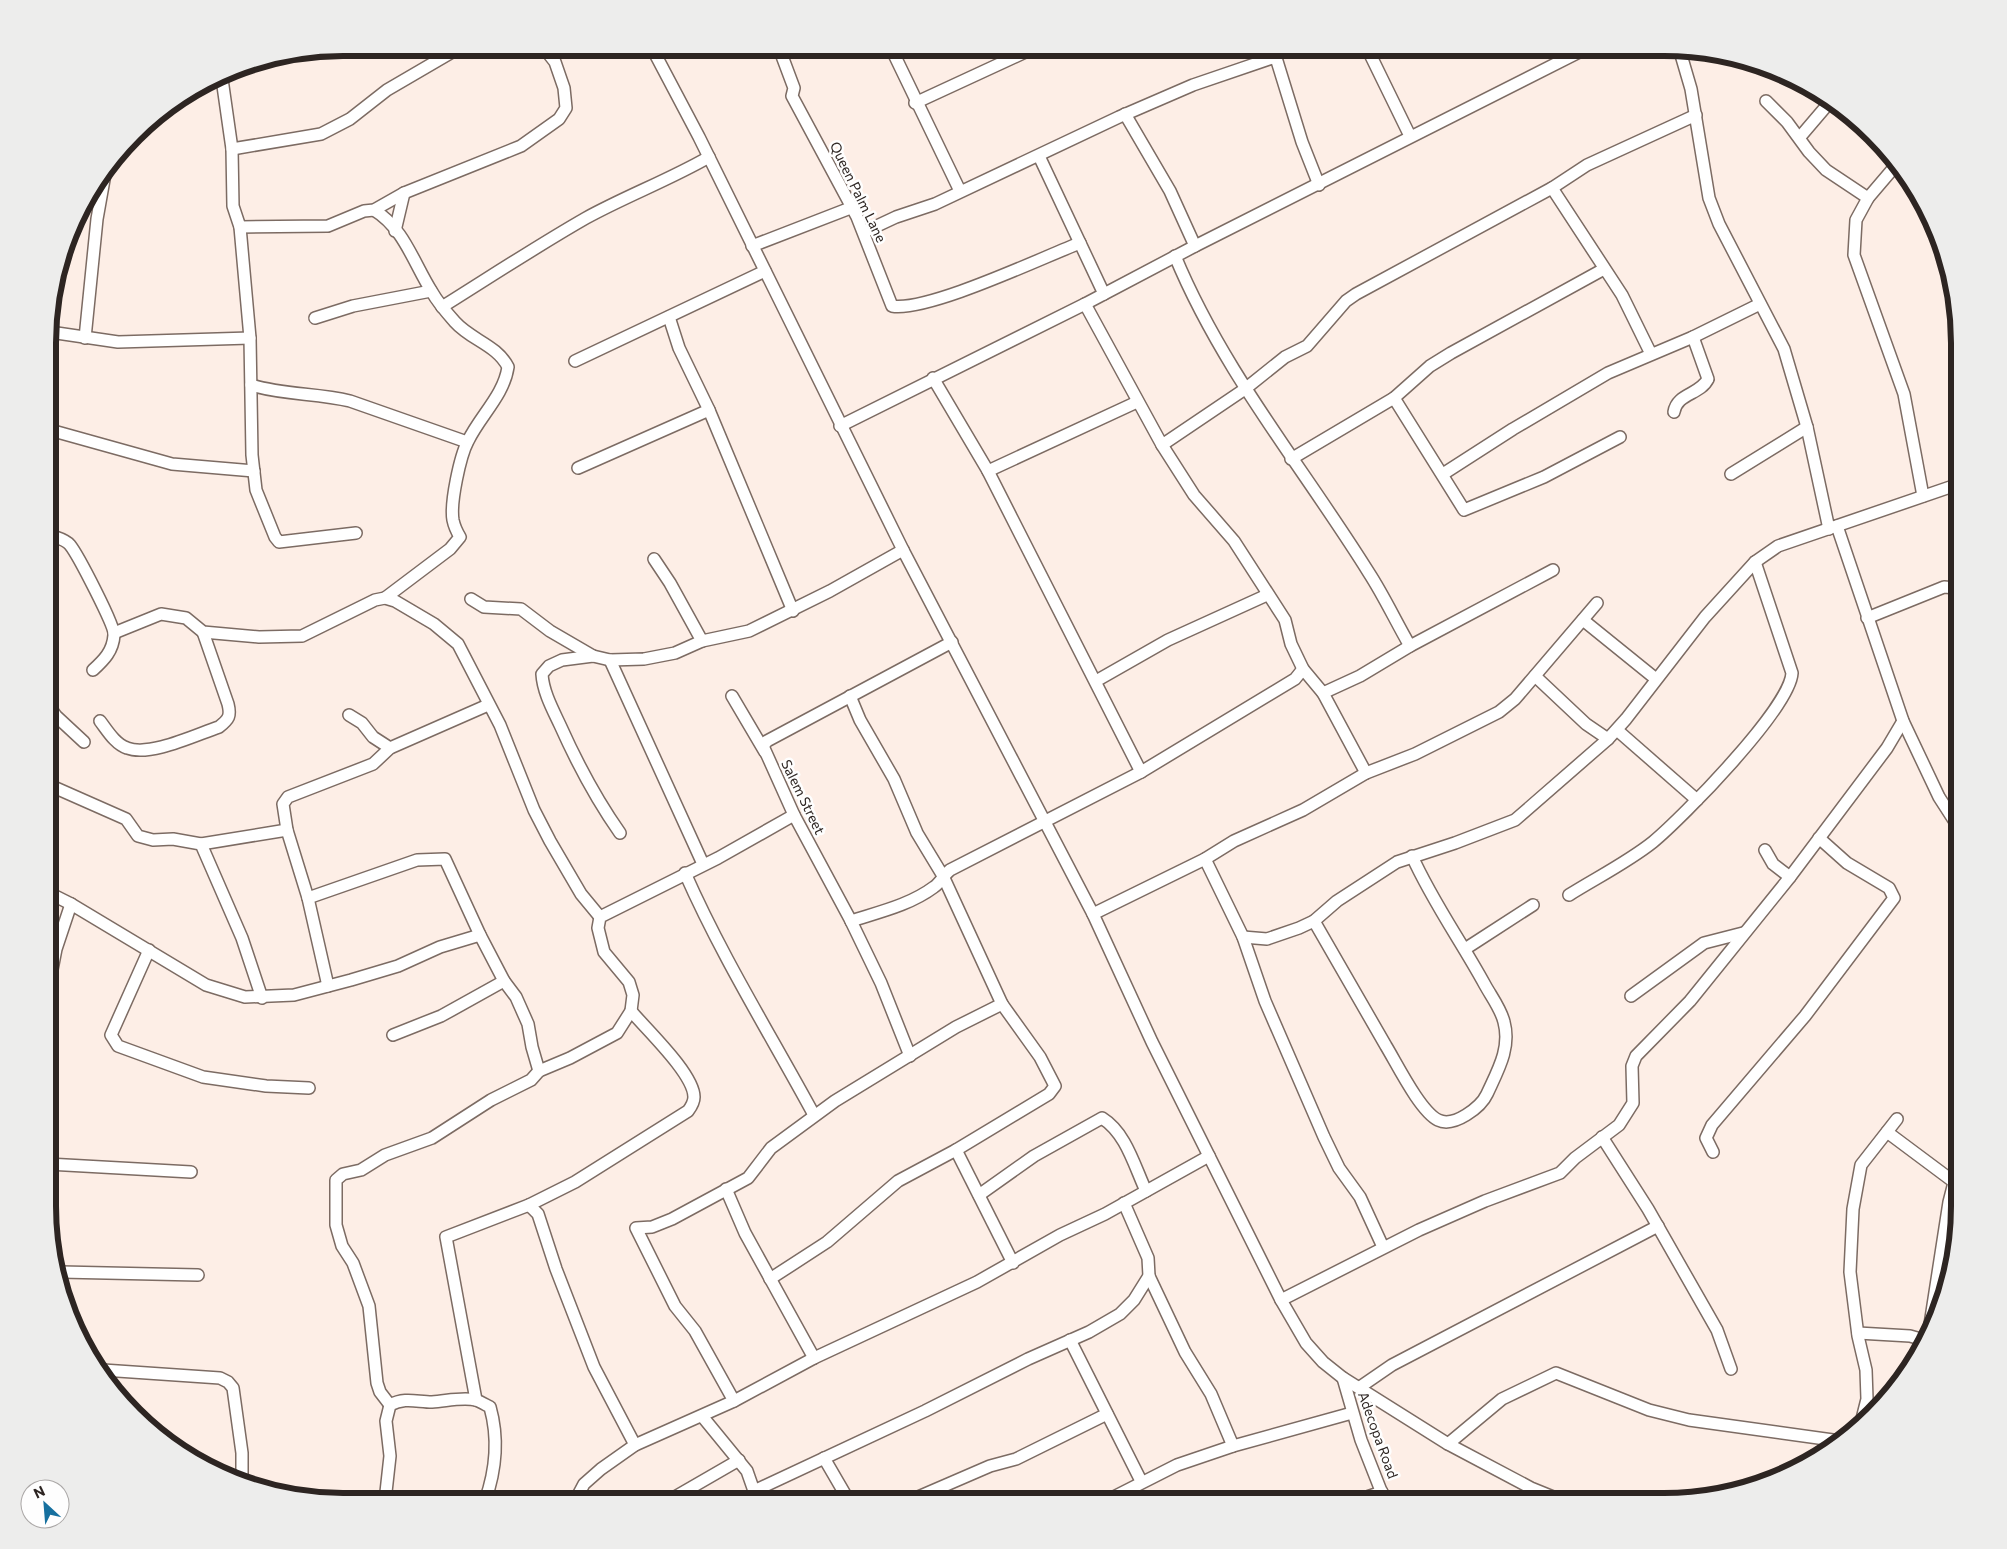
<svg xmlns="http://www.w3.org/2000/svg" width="2007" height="1549" viewBox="0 0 2007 1549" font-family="Commissioner,sans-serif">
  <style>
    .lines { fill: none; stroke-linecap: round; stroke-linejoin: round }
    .minor-casing { stroke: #7c6b63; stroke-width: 14 }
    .minor { stroke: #fff; stroke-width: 11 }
    .labels { text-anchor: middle; stroke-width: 5; stroke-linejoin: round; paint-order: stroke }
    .street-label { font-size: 14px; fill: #2d2522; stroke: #fefefe }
    .rim { fill: none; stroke: #2d2522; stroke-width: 6 }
  </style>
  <rect width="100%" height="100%" fill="#fdeee6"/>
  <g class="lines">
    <defs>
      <g id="minor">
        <path d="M 652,48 L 699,137 L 903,550 L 1093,914 L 1152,1042 L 1281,1300 L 1306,1343 L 1323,1362 L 1343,1378 L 1448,1444 L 1531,1488 L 1563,1501"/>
        <path d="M 779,48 L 794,88 L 792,96 L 857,217 L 892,306 C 928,312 1041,258 1080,243"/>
        <path d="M 891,48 L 960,191"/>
        <path d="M 1273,48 L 1302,142 L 1319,185"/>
        <path d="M 1367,48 L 1410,136"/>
        <path d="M 1679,48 L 1691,89 L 1709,198 L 1719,224 L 1784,349 L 1807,427 L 1829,529"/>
        <path d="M 782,54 L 794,48"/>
        <path d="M 222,79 L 232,149 L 233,206 L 240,227 L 250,338 L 252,455 L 256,490 L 275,537 L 279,542 L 356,533"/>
        <path d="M 1766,101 L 1787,122 L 1809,152 L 1826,170 L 1868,198"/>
        <path d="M 915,103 L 1034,48"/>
        <path d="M 1125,114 L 1170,191 L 1195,246"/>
        <path d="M 1800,137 L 1829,103"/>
        <path d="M 232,149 L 321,134 L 350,119 L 387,90 L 459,48"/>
        <path d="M 1039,156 L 1104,294"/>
        <path d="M 1897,164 L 1868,198 L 1856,220 L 1854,255 L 1904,394 L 1923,496"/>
        <path d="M 1552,188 L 1622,295 L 1651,354"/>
        <path d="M 374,210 C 404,228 414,264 432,292 C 438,303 447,313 455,322 C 471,340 497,345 508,367 C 504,395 480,416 468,441 C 460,456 450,503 453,520 C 454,525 457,532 460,537 L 450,549 L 385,598"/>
        <path d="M 240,227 L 328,226 L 364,211 L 374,210 L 404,193 L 521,146 L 559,119 L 566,108 L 564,88 L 555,62 L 544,48"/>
        <path d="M 395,231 L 404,193"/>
        <path d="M 864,232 L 896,217 L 935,204 L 1119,117 L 1193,85 L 1275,57"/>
        <path d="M 752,246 L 853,207"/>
        <path d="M 1175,256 C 1223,372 1303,467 1369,573 C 1384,596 1396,622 1410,646"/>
        <path d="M 1085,304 L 1162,445 L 1194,495 L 1234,541 L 1285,620 L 1291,644 L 1303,669 L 1323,693 L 1366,773"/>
        <path d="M 442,307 C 490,277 537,246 586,218 C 626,196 669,180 709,157"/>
        <path d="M 669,317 L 679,348 L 709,410 L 793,611"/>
        <path d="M 315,318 L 353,306 L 431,291"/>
        <path d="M 50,332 L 118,342 L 250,338"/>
        <path d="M 85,338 L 97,219 L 105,174"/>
        <path d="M 575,361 L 765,271"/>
        <path d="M 933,378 L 988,471 L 1141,772"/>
        <path d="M 251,385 C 283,395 317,393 350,401 L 467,442"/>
        <path d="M 1394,398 L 1464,510 L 1544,477 L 1620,437"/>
        <path d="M 1674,412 C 1677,393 1700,395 1708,379 L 1693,337"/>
        <path d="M 840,426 L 1085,304 L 1195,246 L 1587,48"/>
        <path d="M 50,430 L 172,464 L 254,471"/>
        <path d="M 1162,445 L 1245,389 L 1285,357 L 1307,346 L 1346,301 L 1356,294 L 1552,188 L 1587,165 L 1696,115"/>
        <path d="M 1291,459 L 1394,398 L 1430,366 L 1451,353 L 1604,269"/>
        <path d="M 578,468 L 709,410"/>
        <path d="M 988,471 L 1137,402"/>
        <path d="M 1443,474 L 1513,429 L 1608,373 L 1693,337 L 1760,304"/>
        <path d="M 1731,474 L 1807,427"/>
        <path d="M 1837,526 L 1903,721 L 1939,797 L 1959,828"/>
        <path d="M 50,535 C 57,538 65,539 70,545 C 78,555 115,626 114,635 C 113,651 104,660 93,670"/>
        <path d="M 654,559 L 670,583 L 702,641"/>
        <path d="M 471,599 L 484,607 L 521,609 L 550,631 L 593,656"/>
        <path d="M 1867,618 L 1944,587 L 1956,588 L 1959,594"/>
        <path d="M 1583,620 L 1656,679"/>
        <path d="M 114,633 L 161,614 L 186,618 L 203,632 L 259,637 L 302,636 L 375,600 L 385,598 L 395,601 L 434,624 L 458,644 L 500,725 L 534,810 L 550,841 L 581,894 L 600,917"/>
        <path d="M 610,660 L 703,864"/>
        <path d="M 1535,676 L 1586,724 L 1608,739"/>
        <path d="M 1096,681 L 1168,640 L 1267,595"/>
        <path d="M 1323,693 L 1360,676 L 1410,646 L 1553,570"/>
        <path d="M 732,696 L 765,752"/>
        <path d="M 49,706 L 56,716 L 84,742"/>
        <path d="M 349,715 L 362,723 L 373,737 L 390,748"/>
        <path d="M 100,721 C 107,730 115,744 127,748 C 150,757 195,735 219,727 C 229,719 231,716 228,704 L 203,632"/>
        <path d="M 1617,730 L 1697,800"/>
        <path d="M 49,785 L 126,819 L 138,836 L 153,840 L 173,839 L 201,844 L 242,938 L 262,998"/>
        <path d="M 620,833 C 596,799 577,763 560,725 C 553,710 543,692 542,674 L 549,666 L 562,660 L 593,656 L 610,660 L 644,659 L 675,653 L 702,641 L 749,631 L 830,591 L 903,550"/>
        <path d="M 201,844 L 287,830"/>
        <path d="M 1765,850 L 1773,864 L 1790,877"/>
        <path d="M 1205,859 L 1243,937 L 1265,1001 L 1324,1137 L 1339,1168 L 1360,1197 L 1383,1247"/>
        <path d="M 685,873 C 722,957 770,1034 814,1115"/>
        <path d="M 49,893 L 71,904 L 206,985 L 245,997 L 294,995 L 351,980 L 398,966 L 440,947 L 480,935"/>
        <path d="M 1569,895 C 1596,878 1628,862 1653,842 C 1683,817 1790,708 1792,673 L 1755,562"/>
        <path d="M 308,898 L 417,860 L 445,859 L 480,935 L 504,981 L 516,997 L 528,1024 L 532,1047 L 539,1071"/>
        <path d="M 1093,914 L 1205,859 L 1234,841 L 1303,810 L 1366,773 L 1415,754 L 1499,712 L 1515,699 L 1597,603"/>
        <path d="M 851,921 C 879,912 910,905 934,887 C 940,883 944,875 950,870 L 1141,772 L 1295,679 L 1303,669"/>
        <path d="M 1314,921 C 1338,963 1362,1005 1386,1046 C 1397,1064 1420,1111 1438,1120 C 1454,1128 1481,1107 1487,1094 C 1498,1070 1511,1048 1504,1022 C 1501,1009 1491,996 1485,985 C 1461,941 1432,901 1412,856"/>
        <path d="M 1243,937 L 1267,939 L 1299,928 L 1314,921 L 1337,901 L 1397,862 L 1455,843 L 1515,820 L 1608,739 L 1626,719 L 1705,617 L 1755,562 L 1778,546 L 1959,484"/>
        <path d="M 1465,949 L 1533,905"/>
        <path d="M 149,950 L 111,1035 L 118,1046 L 203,1077 L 266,1086 L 309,1088"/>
        <path d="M 49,985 L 56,949 L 71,904"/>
        <path d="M 328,986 L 308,898 L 287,830 L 283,804 L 288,797 L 373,764 L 390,748 L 488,705"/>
        <path d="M 1631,996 L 1704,943 L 1743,933"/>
        <path d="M 393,1035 L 441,1016 L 504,981"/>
        <path d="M 910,1056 L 881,983 L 851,921 L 794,815 L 763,746 L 767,741 L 952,642"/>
        <path d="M 1887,1132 L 1954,1182"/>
        <path d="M 1602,1137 L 1648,1209 L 1717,1330 L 1731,1369"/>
        <path d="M 956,1150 L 1013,1263"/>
        <path d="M 1713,1152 L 1706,1138 L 1712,1125 L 1805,1016 L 1894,898 L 1889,888 L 1847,863 L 1819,838"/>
        <path d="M 48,1164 L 191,1172"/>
        <path d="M 726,1189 L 745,1233 L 814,1358"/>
        <path d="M 979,1195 L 1034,1156 L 1102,1118 C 1126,1133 1134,1165 1146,1191"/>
        <path d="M 529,1205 L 575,1182 L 688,1111 C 691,1107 694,1103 694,1097 C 694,1074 646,1029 631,1011"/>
        <path d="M 61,1272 L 198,1275"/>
        <path d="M 1149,1276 L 1185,1352 L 1211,1394 L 1233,1446"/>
        <path d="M 770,1279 L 827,1242 L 898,1181 L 956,1150 L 1049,1094 L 1055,1086 L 1040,1057 L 1002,1004 L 943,876 L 917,833 L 894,779 L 860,720 L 850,696"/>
        <path d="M 1281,1300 L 1419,1230 L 1485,1201 L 1560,1173 L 1575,1158 L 1619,1125 L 1633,1103 L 1632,1066 L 1636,1056 L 1690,1001 L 1790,877 L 1887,748 L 1903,721"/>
        <path d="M 1929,1331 L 1949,1202 L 1959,1163"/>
        <path d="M 1858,1333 L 1910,1336 L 1924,1340"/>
        <path d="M 1070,1340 L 1141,1481"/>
        <path d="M 103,1370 L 220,1378 L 228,1382 L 233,1388 L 242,1453 L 242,1482"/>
        <path d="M 1343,1378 L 1361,1440 L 1385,1501"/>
        <path d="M 1360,1387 L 1392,1365 L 1658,1226"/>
        <path d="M 476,1400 L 446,1237 L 529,1205 L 538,1214 L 556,1269 L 594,1367 L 635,1445"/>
        <path d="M 734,1401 L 695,1331 L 675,1306 L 636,1228 L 652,1227 L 672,1219 L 748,1178 L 771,1148 L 835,1101 L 956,1027 L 1002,1004"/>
        <path d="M 390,1405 L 380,1392 L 377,1383 L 369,1306 L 353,1263 L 342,1246 L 336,1225 L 336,1180 L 343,1174 L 361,1170 L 385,1155 L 432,1138 L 491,1100 L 531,1080 L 539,1071 L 570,1058 L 617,1033 L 631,1011 L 633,995 L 629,982 L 604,952 L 598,928 L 600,917 L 718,858 L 794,815"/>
        <path d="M 702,1416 L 747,1471 L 754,1491 L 749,1501"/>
        <path d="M 1861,1423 L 1867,1399 L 1866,1370 L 1858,1336 L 1850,1272 L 1853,1209 L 1861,1165 L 1897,1119"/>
        <path d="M 1448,1444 L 1502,1399 L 1556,1373 L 1649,1410 L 1689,1420 L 1840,1441"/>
        <path d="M 824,1458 L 849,1501"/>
        <path d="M 754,1491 L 925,1411 L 1028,1359 L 1089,1332 L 1120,1314 L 1134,1300 L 1149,1276 L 1148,1258 L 1124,1203"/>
        <path d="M 385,1501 L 390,1456 L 386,1421 L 390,1405 C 405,1397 417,1402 432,1402 C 447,1401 462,1397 476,1400 C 481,1402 486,1405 490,1407 C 499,1439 496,1470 485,1501"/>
        <path d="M 575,1501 L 584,1484 L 601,1469 L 635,1445 L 734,1401 L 814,1358 L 977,1282 L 1060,1235 L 1105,1214 L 1209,1156"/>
        <path d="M 668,1501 L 739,1460"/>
        <path d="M 909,1501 L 990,1466 L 1016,1459 L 1107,1414"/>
        <path d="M 1106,1501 L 1177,1465 L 1233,1446 L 1352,1413"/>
        <path d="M 1355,1501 L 1382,1492"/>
      </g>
    </defs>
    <use href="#minor" class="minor-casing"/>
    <use href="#minor" class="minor"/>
  </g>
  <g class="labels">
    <g class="street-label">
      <text transform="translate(858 192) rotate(64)" y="5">Queen Palm Lane</text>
      <text transform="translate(803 797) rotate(64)" y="5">Salem Street</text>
      <text transform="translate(1378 1435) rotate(70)" y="5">Adecopa Road</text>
    </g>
  </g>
  <path d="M0 0H2007V1549H0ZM343 56H1664A287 287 0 0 1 1951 343V1206A287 287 0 0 1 1664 1493H343A287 287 0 0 1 56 1206V343A287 287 0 0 1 343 56Z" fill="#ededec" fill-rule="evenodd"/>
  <path class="rim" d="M343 56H1664A287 287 0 0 1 1951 343V1206A287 287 0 0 1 1664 1493H343A287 287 0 0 1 56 1206V343A287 287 0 0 1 343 56Z"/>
  <g transform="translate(45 1504) rotate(334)"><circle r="24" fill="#fefefe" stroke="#aaa7a6"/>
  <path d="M0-4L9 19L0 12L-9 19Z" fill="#16709f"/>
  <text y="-8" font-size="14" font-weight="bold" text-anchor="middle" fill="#2d2522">N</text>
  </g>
</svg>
